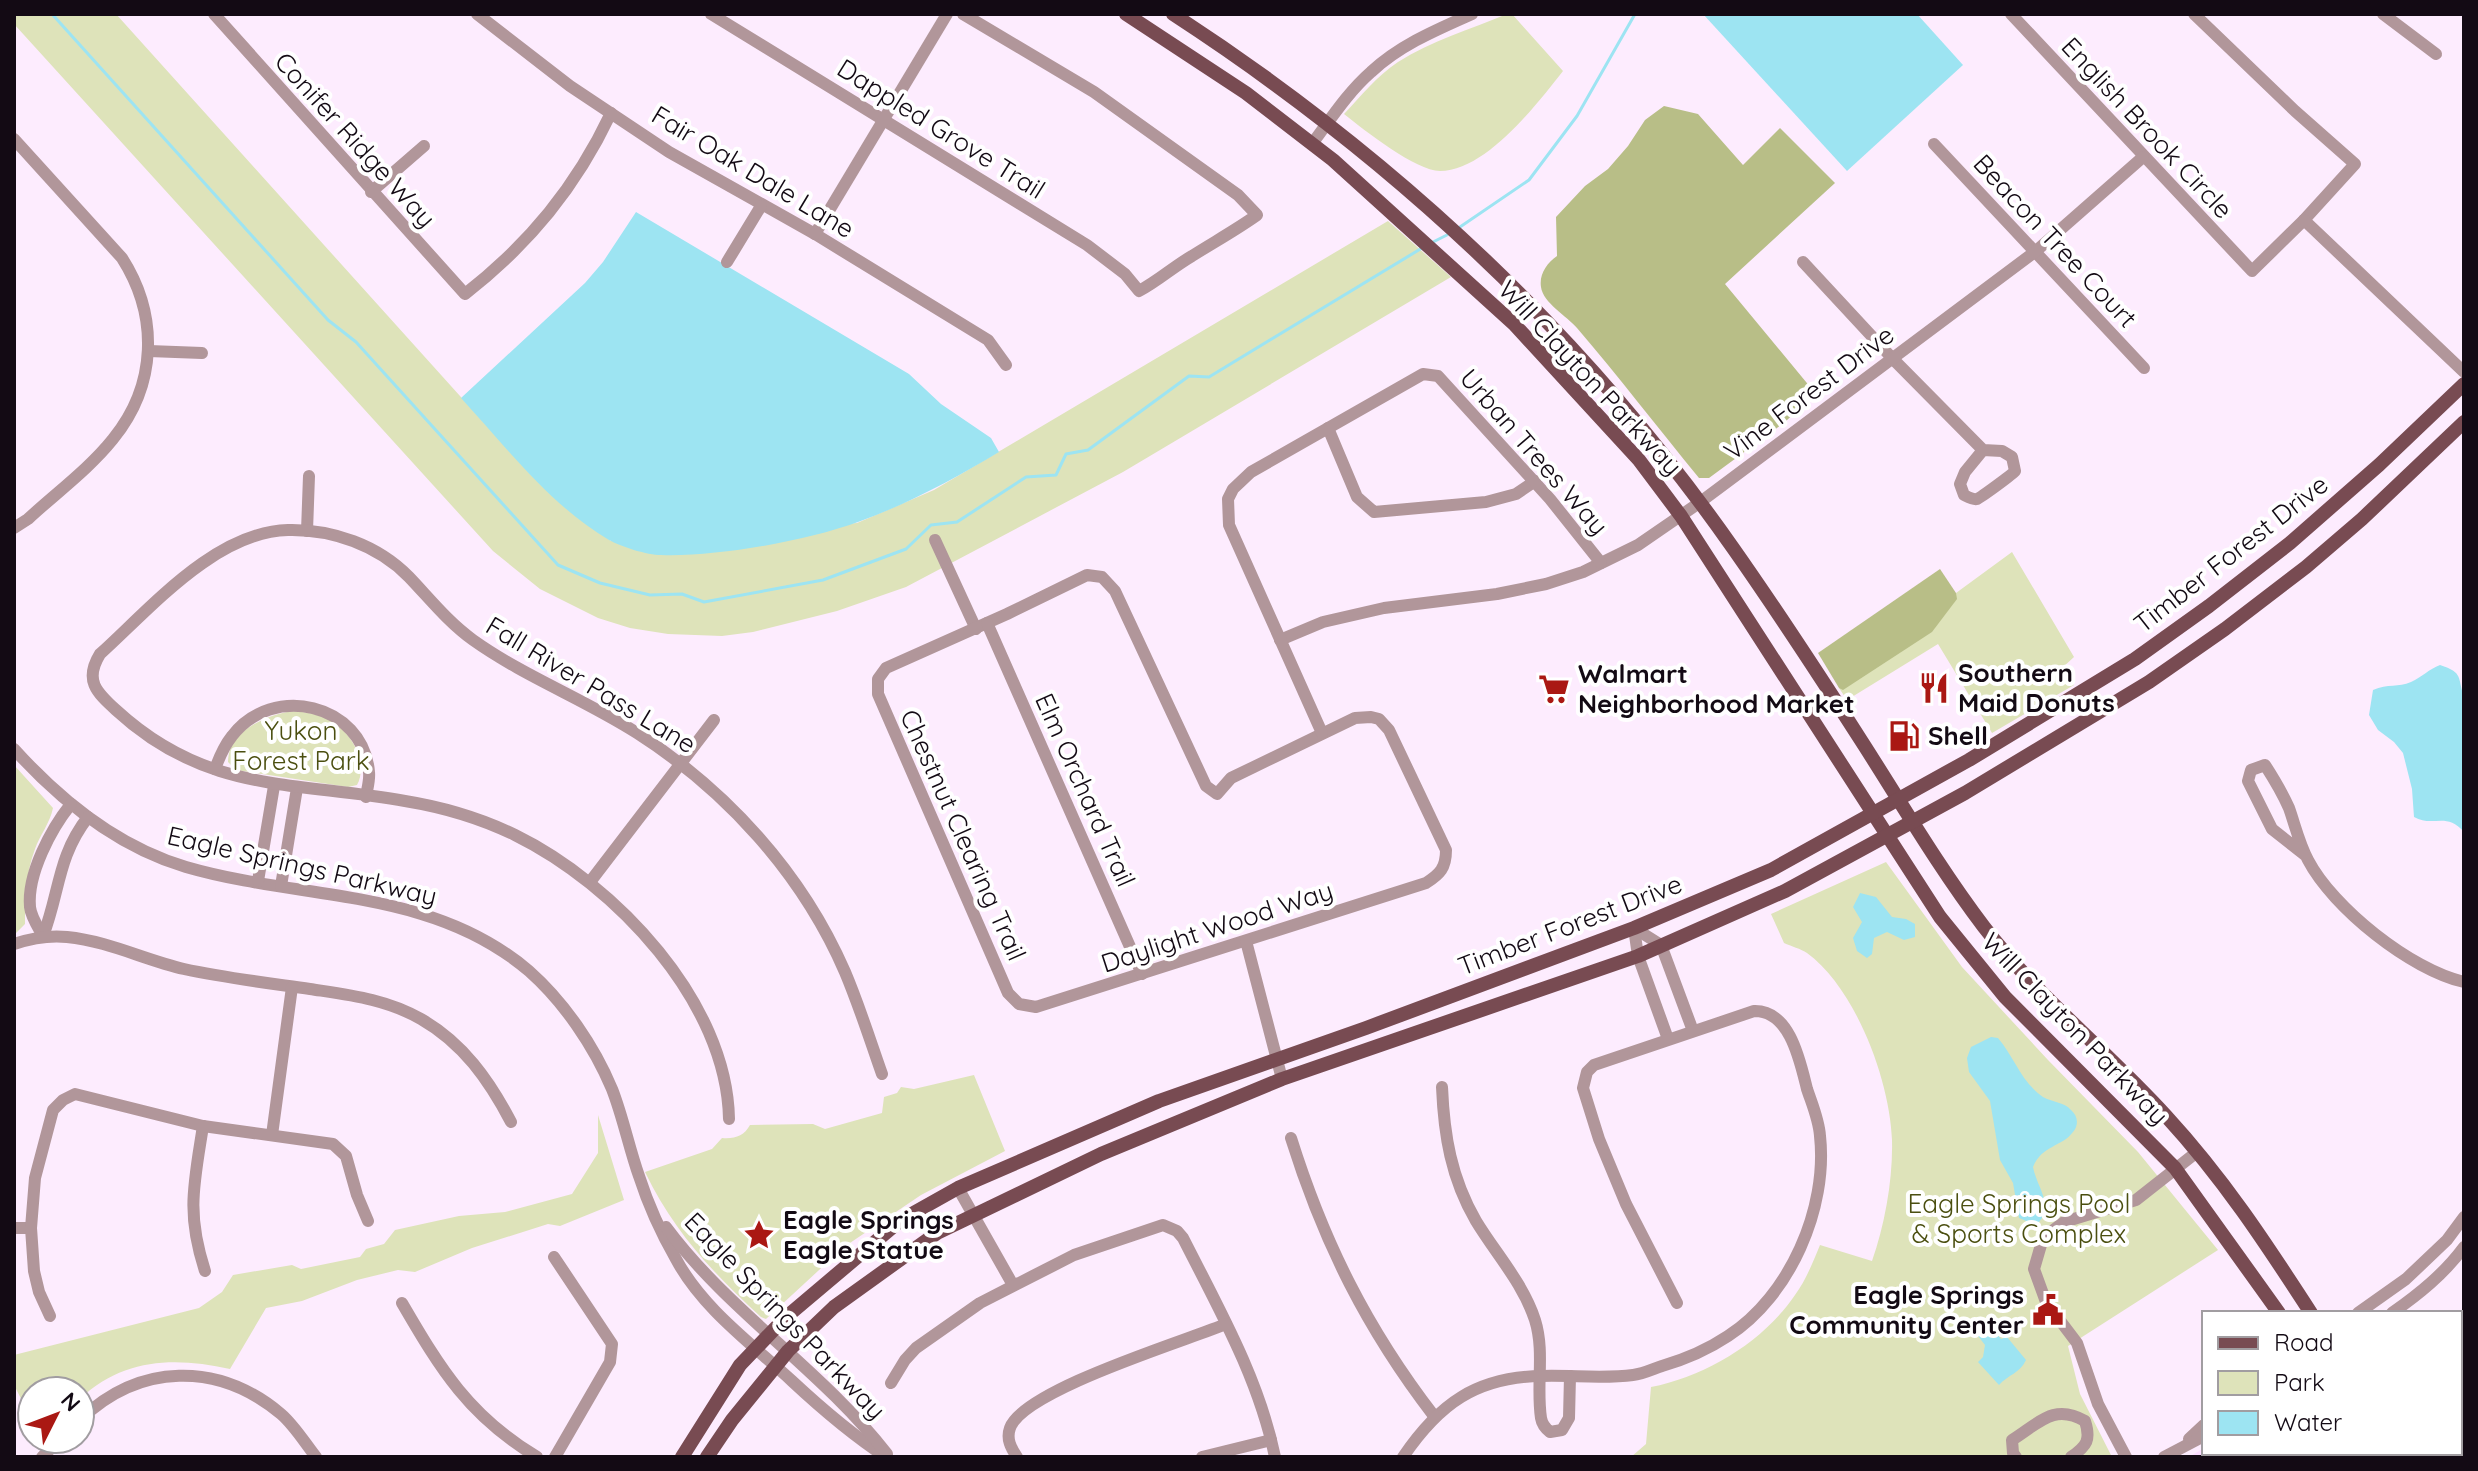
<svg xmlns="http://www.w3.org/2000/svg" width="2478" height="1471" viewBox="0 0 2478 1471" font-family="Quicksand,sans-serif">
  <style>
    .built { fill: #fcdbff }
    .green { fill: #dee3ba }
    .forest { fill: #b8be87 }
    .water { fill: #9de4f2 }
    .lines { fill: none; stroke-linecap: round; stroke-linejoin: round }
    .stream { stroke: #9de4f2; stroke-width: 3 }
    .minor { stroke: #b1969a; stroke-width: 12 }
    .major { stroke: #784b52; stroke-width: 14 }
    .labels { text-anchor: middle; stroke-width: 8; stroke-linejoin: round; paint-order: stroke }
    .street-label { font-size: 26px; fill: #130a14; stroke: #fff }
    .poi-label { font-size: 26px; font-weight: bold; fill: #130a14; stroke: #fff; text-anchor: start }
    .park-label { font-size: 26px; fill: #4b4f10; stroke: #fff }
  </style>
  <rect width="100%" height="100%" fill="#fdecfe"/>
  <path class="built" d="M 2204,1448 L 2204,1453 L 2362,1453 L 2366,1457 L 2189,1457 Z"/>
  <g class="green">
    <path d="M 14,14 L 116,14 L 532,476 L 569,510 L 611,541 L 857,523 L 934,490 L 1388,221 L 1451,277 L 1123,472 L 906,587 L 837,611 L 753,632 L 722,636 L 668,634 L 630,628 L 598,618 L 540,589 L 493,551 L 14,24 Z"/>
    <path d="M 1507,14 L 1512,14 L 1563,71 C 1537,104 1486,171 1440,171 C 1416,171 1364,130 1344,114 C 1361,96 1377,76 1398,62 C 1431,41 1471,29 1507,14 Z"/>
    <path d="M 2012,552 L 2074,657 L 2062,668 L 2074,685 L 1992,733 L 1938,644 L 1847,700 L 1839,688 L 1916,635 L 1956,593 Z"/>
    <path d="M 293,711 C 306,712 318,714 330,720 C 351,732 369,762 357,785 L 348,787 L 236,770 L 228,762 C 228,731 266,715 293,711 Z"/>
    <path d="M 14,765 L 53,808 C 50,823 40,835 35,849 C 26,873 25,898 25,924 L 14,935 Z"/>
    <path d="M 1886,862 L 1962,967 L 2048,1060 L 2138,1152 L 2218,1250 L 2068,1346 L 2080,1394 L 2112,1457 L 1631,1457 L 1646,1444 L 1651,1387 C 1706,1376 1763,1342 1795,1295 C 1806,1280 1813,1262 1820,1245 L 1872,1261 C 1885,1224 1893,1179 1892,1140 C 1890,1081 1856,989 1807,953 C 1801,949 1791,946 1784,943 L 1771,914 Z"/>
    <path d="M 974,1075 L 1005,1151 L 921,1195 L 844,1247 L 766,1319 L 761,1317 C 712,1272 674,1232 645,1172 L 712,1149 L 722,1138 C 735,1139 744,1136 750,1125 L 813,1124 L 825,1129 L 882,1113 L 884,1097 L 897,1093 L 901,1087 L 914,1089 Z"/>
    <path d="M 598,1115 L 624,1200 L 560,1226 L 548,1224 L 472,1248 L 415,1272 L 398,1270 L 357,1280 L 302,1301 L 266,1308 L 230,1369 C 175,1357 123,1358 80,1399 L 80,1391 L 32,1391 L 32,1420 L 14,1385 L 14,1355 L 199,1308 L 222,1292 L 233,1275 L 292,1265 L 301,1269 L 360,1257 L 366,1249 L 384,1244 L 395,1230 L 459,1216 L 505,1212 L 572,1194 L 598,1153 Z"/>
  </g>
  <g class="forest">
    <path d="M 1664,106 L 1698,114 L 1743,165 L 1780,128 L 1835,183 L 1725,284 L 1811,388 L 1802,406 L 1785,422 L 1709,478 L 1699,478 C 1658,428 1619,377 1577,328 C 1567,316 1543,303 1541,287 C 1539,274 1547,263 1557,256 L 1556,217 L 1585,186 L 1608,169 L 1628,146 L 1645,120 Z"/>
    <path d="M 1940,569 L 1956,593 L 1957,599 L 1932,632 L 1843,690 L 1839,688 L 1818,653 Z"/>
  </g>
  <g class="water">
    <path d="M 1703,14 L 1917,14 L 1963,65 L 1847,171 Z"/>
    <path d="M 636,212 L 909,374 L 941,404 L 991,438 L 999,452 C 954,479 908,504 858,522 C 806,541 716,557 661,555 C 647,555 622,547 609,540 C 551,506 506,447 461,398 L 585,283 L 603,262 Z"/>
    <path d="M 2440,665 C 2464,673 2457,677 2464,697 L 2464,832 C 2446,811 2433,828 2414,817 L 2412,789 L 2403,753 L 2394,742 L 2378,730 L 2369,715 L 2373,690 C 2388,683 2398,688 2411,682 C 2422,677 2429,669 2440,665 Z"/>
    <path d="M 1860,893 L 1876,897 L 1892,917 L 1906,919 L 1915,924 L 1915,937 L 1904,940 L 1887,932 L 1874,938 L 1872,954 L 1867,958 L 1857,951 L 1853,938 L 1862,922 L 1853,907 Z"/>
    <path d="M 1991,1037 L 1998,1038 C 2015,1058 2021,1082 2043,1097 C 2052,1102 2064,1102 2071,1110 C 2078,1116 2079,1125 2073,1132 C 2062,1147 2042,1145 2033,1167 C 2037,1188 2056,1207 2036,1225 L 2019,1218 L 2013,1183 L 2000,1160 L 1990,1101 L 1969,1072 L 1967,1058 L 1971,1047 Z"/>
    <path d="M 1990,1326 L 2001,1339 L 2007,1337 L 2026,1360 C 2020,1373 2008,1375 1999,1385 L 1978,1362 L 1983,1357 L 1985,1345 L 1975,1332 Z"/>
  </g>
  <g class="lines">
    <g class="stream">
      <path d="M 52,14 L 328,320 L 356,342 L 558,565 L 600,583 L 650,595 L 682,594 L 704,602 L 823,580 L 906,549 L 931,525 L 957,522 L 1026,477 L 1056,475 L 1066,454 L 1088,450 L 1189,376 L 1209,377 L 1422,248"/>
      <path d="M 1457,229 L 1529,180 L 1577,116 L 1635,14"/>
      <path d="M 1433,242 L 1447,235"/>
    </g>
    <g class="minor">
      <path d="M 214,14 L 465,294 C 529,244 576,187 611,113"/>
      <path d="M 477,14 L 570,86 L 669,152 L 815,234 L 988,340 L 1006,365"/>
      <path d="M 711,14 L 1087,245 L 1125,274 L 1139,291 C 1158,281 1173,267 1192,256 C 1214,242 1236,230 1257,215 L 1238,195 L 1094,92 L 963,14"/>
      <path d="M 2011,14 L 2252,271 L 2304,220 L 2355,164 L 2295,111 L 2194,14"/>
      <path d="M 2383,14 L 2436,54"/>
      <path d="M 14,139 L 122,258 C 159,316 157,385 113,439 C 89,469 56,493 28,519 L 14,528"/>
      <path d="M 1312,144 C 1330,120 1348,92 1371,72 C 1400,45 1436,30 1472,14"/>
      <path d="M 1934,144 L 2144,368"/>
      <path d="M 371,192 L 424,146"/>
      <path d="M 2304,220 L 2464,372"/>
      <path d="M 815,234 L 947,14"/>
      <path d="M 727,262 L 761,206"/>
      <path d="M 1803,262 L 1892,358 L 1983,450 L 2002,451 L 2012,457 L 2015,471 C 2013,474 1980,498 1977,499 C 1973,500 1968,497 1964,495 L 1960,484 L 1965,472 L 1983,450"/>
      <path d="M 149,351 L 202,353"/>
      <path d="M 1328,428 L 1357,497 L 1374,512 L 1486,502 L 1516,494 L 1535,481"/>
      <path d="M 307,531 L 309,476"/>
      <path d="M 935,540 L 976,629"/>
      <path d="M 1087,575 L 1102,577 L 1115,591 L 1206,786 L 1217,794 L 1231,778 L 1355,718 L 1371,717 L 1379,719 L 1389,730 L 1446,850 C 1446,868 1440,874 1426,883 L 1036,1007 L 1019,1004 L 1008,993 L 878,694 L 878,679 L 886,668 L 1007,614 Z"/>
      <path d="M 987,623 L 1142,974"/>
      <path d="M 1280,640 L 1323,622 L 1384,608 L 1497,594 L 1546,584 L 1583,572 L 1638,545 L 1699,503 L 2036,251 L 2143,157"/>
      <path d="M 1322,733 L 1229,525 L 1228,499 L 1233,489 L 1251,472 L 1423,374 L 1438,376 L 1550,499 L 1601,563"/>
      <path d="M 14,749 C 61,801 118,847 186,867 C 303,901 431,887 529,971 C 564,1002 594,1046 612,1089 C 623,1117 629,1148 639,1176 C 648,1204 661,1233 676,1259 C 702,1308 752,1344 792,1381 C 822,1409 851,1434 886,1457"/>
      <path d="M 215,769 C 219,758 224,746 232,736 C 272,683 363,703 369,772 C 370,780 367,789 366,797"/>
      <path d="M 2305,855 L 2272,829 L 2248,781 L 2251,770 L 2265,765 C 2274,779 2282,792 2289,808 C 2295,825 2299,843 2308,860 C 2333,908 2411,970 2464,982"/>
      <path d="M 258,881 L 274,786"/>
      <path d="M 590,882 L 714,720"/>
      <path d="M 281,886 L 297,788"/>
      <path d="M 1634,928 L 1661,945 L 1693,1031"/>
      <path d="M 1634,928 L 1638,956 L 1668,1039"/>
      <path d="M 43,936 C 38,927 31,917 30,907 C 27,874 51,829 71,804"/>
      <path d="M 43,936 C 60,892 57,857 88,817"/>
      <path d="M 1246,941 L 1282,1079"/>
      <path d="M 14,944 C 32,938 48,935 67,937 C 108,941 145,960 184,969 C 226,978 268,983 310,989 C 349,995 386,999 421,1019 C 463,1043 489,1080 511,1122"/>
      <path d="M 1442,1087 C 1444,1135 1451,1178 1476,1221 C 1496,1254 1523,1283 1535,1320 C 1545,1352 1536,1385 1541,1418 C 1542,1424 1545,1428 1550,1432 L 1562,1430 L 1569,1418 L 1570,1376"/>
      <path d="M 729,1119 C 727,1002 615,884 515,835 C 482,819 442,807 405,801 C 294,781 207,794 116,710 C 96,692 84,680 100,654 C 150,609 215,532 288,530 C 332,529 378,545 409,577 C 430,599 448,622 473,640 C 525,677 584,699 637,733 C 726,790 802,873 845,972 C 859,1005 870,1040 882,1074"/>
      <path d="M 203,1126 C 194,1184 186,1213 205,1271"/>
      <path d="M 272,1135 L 292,987"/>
      <path d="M 1291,1138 C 1324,1243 1367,1329 1434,1416"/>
      <path d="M 958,1188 L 1013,1285"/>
      <path d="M 666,1227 C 729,1312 822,1370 887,1454"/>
      <path d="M 14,1228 L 31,1228"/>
      <path d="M 554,1257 L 612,1344 L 610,1362 L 555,1457"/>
      <path d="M 402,1303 C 441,1370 469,1416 537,1457"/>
      <path d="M 2358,1313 L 2406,1279 L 2447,1240 L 2464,1217"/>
      <path d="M 2392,1313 C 2419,1294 2444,1274 2464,1247"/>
      <path d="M 50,1316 L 39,1292 L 34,1271 L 31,1228 L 35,1178 L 53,1110 L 63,1100 L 75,1094 L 203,1126 L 333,1144 L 346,1156 L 357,1195 L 368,1221"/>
      <path d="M 891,1383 L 905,1360 L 916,1348 L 980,1303 L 1074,1255 L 1163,1225 L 1177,1231 L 1183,1238 C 1219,1309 1259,1379 1275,1457"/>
      <path d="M 80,1420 C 139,1363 218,1361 281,1414 C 294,1425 305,1443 316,1457"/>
      <path d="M 2189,1439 L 2204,1425"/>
      <path d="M 42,1457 L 61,1439"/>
      <path d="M 1017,1457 C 1011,1448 1006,1439 1010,1428 C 1023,1390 1185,1341 1226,1324"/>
      <path d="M 1202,1457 L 1271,1440"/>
      <path d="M 1403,1457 C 1439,1404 1476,1377 1542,1376 C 1572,1375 1604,1379 1633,1375 C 1643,1374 1653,1369 1662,1366 C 1686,1359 1707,1350 1728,1336 C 1790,1296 1828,1208 1820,1136 C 1819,1120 1812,1104 1807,1089 C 1800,1061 1790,1010 1754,1011 L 1594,1065 L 1587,1072 L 1583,1088 L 1599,1139 L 1626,1204 L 1677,1303"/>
      <path d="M 2016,1457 L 2013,1453 L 2012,1440 C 2039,1423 2054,1403 2085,1421 C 2091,1440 2087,1446 2071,1457"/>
      <path d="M 2126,1457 L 2098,1404 L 2077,1343 L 2046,1302 L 2034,1269 L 2043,1238 L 2064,1222 L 2136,1200 L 2197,1152"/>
      <path d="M 2164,1457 L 2204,1436"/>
    </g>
    <g class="major">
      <path d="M 1126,14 L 1246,93 L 1333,160 L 1514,324 L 1639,460 L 1681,516 L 1940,917 L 2005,997 L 2175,1168 L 2279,1313"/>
      <path d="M 1173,14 C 1391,156 1583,334 1733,548 C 1778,612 1821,678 1864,745 C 1903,806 1940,869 1984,927 C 2038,997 2107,1051 2166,1116 C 2223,1178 2265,1242 2311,1313"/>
      <path d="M 2376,1453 L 2380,1457"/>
      <path d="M 2419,1453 L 2422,1457"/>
      <path d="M 682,1457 L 740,1365 L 785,1318 L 901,1220 L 958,1188 L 1159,1101 L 1366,1028 L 1634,928 L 1771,870 L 1969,760 L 2135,659 L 2209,606 L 2290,543 L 2379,465 L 2464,384"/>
      <path d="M 707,1457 L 732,1420 L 788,1351 L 834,1307 L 937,1233 L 1101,1154 L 1282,1079 L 1638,956 L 1785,891 L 1965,793 L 2149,682 L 2225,629 L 2306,567 L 2362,519 L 2464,422"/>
    </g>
  </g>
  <defs>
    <symbol id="restaurant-bare" viewBox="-9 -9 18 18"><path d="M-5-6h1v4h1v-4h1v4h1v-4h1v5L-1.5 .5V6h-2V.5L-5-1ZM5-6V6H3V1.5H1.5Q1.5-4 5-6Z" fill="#aa1813" stroke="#fff" stroke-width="2.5" paint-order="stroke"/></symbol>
    <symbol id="supermarket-bare" viewBox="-9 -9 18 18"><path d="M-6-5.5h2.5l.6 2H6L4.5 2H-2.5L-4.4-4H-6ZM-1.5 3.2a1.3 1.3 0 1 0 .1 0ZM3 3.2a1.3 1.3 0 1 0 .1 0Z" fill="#aa1813" stroke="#fff" stroke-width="2.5" paint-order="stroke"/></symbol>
    <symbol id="fuel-bare" viewBox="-9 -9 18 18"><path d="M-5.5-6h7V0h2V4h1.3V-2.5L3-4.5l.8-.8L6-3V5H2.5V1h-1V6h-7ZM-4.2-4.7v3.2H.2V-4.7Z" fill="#aa1813" stroke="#fff" stroke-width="2.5" paint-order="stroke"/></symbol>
    <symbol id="sight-bare" viewBox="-9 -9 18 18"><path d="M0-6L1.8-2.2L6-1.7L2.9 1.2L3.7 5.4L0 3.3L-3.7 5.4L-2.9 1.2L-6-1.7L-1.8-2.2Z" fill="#aa1813" stroke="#fff" stroke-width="2.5" paint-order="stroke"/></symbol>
    <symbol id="civic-bare" viewBox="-9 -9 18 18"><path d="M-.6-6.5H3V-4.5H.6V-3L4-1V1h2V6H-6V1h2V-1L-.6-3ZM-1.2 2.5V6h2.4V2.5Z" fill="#aa1813" stroke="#fff" stroke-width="2.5" paint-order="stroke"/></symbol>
  </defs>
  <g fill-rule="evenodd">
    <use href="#restaurant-bare" x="1912" y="666" width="44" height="44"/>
    <use href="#supermarket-bare" x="1532" y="667" width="44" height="44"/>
    <use href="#fuel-bare" x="1882" y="714" width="44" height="44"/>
    <use href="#sight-bare" x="737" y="1213" width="44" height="44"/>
    <use href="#civic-bare" x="2026" y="1288" width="44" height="44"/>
  </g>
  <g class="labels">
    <g class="street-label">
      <text transform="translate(2147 128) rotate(47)" y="9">English Brook Circle</text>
      <text transform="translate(941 129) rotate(32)" y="9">Dappled Grove Trail</text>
      <text transform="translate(355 140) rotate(48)" y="9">Conifer Ridge Way</text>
      <text transform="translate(753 172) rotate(31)" y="9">Fair Oak Dale Lane</text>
      <text transform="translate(2055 241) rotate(47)" y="9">Beacon Tree Court</text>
      <text transform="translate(1590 378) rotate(47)" y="9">Will Clayton Parkway</text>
      <text transform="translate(1809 393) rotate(-37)" y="9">Vine Forest Drive</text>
      <text transform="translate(1534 452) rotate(49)" y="9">Urban Trees Way</text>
      <text transform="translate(2231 554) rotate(-38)" y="9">Timber Forest Drive</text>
      <text transform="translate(591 685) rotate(31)" y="9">Fall River Pass Lane</text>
      <text transform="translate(1085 790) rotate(66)" y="9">Elm Orchard Trail</text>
      <text transform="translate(963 835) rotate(66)" y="9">Chestnut Clearing Trail</text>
      <text transform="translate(302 866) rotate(13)" y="9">Eagle Springs Parkway</text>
      <text transform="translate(1570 925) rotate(-21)" y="9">Timber Forest Drive</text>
      <text transform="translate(1217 927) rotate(-18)" y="9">Daylight Wood Way</text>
      <text transform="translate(2075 1029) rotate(46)" y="9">Will Clayton Parkway</text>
      <text transform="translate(785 1316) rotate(46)" y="9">Eagle Springs Parkway</text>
    </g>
    <g class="poi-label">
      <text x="1958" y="682">Southern<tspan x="1958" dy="30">Maid Donuts</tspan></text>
      <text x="1578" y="683">Walmart<tspan x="1578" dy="30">Neighborhood Market</tspan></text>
      <text x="1928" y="745">Shell</text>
      <text x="783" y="1229">Eagle Springs<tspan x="783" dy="30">Eagle Statue</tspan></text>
      <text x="2024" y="1304" text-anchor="end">Eagle Springs<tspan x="2024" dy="30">Community Center</tspan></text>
    </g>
    <g class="park-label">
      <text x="301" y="740">Yukon<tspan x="301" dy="30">Forest Park</tspan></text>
      <text x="2019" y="1213">Eagle Springs Pool<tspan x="2019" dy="30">&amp; Sports Complex</tspan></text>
    </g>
  </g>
  <rect width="2478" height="1471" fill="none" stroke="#130a14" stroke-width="32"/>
  <rect x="2202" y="1311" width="260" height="144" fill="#ffffff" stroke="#a19da1" stroke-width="2"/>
  <rect x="2218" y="1337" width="40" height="12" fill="#784b52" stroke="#a19da1" stroke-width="2"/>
  <text x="2274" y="1351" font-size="24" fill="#130a14">Road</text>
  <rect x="2218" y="1371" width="40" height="24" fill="#dee3ba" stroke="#a19da1" stroke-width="2"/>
  <text x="2274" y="1391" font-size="24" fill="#130a14">Park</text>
  <rect x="2218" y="1411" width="40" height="24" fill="#9de4f2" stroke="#a19da1" stroke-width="2"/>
  <text x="2274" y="1431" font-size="24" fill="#130a14">Water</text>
  <g transform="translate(56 1415) rotate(48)"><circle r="38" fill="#ffffff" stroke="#a19da1" stroke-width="2"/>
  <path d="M0-6L14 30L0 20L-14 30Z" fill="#aa1813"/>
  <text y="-12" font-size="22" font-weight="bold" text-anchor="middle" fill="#130a14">N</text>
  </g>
</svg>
